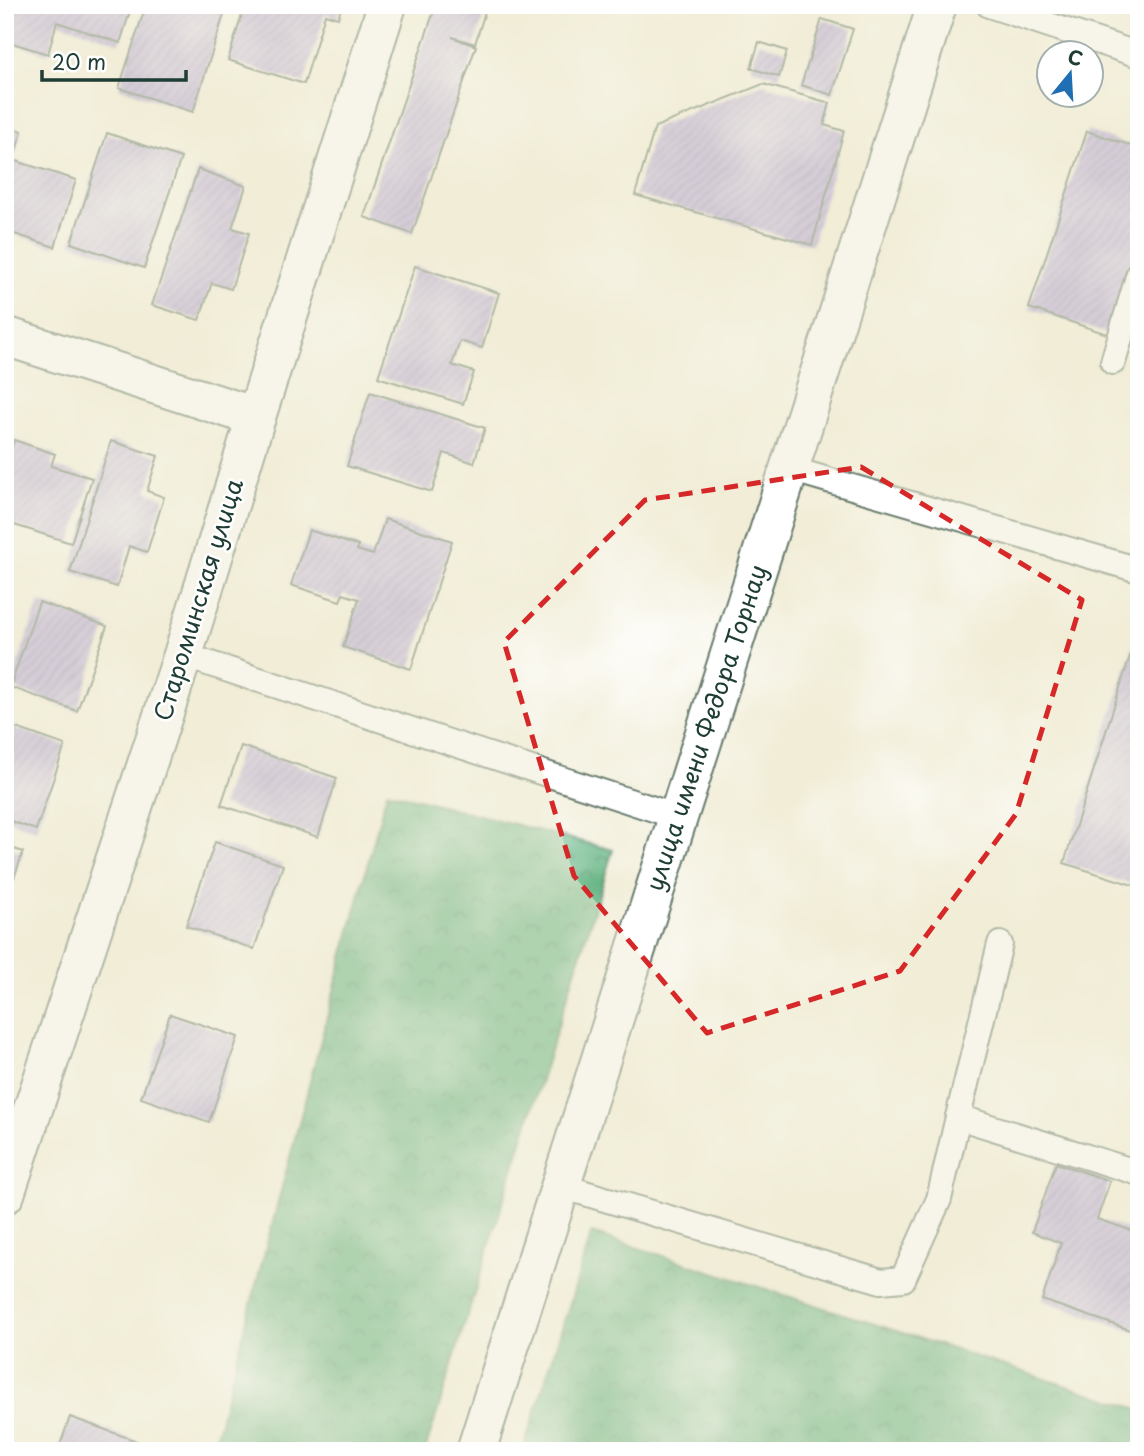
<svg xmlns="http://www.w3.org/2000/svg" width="1144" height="1456" viewBox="0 0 1144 1456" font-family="'Playpen Sans',sans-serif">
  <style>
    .forest { fill: url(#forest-crowns); stroke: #3f7759; stroke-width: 2 }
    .building { fill: url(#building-hatch) }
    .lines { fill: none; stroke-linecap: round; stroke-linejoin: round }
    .service-casing { stroke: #687b6d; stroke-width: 28 }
    .minor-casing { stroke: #687b6d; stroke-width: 42 }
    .tertiary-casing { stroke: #687b6d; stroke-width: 42 }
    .service { stroke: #fff; stroke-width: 24 }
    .minor { stroke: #fff; stroke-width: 38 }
    .tertiary { stroke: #fff; stroke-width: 38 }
    .marked { fill: none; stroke: #d62828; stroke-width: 5; stroke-dasharray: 14 9; stroke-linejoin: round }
    .labels { text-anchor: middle; stroke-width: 5; stroke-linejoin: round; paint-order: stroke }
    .street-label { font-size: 24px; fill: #1f3d34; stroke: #fff }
  </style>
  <defs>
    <pattern id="forest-crowns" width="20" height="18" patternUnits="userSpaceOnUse" patternTransform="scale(1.75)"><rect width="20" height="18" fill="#5fb17e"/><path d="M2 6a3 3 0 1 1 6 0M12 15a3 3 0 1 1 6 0" fill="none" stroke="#4e9168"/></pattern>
    <pattern id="building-hatch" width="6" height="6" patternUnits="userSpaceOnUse" patternTransform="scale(1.75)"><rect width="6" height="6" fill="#b4a6d8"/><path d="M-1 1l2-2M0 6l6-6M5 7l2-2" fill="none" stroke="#9288b0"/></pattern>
  </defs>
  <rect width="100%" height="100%" fill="#fff"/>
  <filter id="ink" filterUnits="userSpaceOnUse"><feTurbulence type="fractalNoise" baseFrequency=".0143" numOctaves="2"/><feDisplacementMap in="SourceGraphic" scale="14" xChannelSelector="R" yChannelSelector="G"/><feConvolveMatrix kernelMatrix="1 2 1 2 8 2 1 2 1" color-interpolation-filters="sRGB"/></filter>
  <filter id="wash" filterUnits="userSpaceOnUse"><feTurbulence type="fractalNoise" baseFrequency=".00686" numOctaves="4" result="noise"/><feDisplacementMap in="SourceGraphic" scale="28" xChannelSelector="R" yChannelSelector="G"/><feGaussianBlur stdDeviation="1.57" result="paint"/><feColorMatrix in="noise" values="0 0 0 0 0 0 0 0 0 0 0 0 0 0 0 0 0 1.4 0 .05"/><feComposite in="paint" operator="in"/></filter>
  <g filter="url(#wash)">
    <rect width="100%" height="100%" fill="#f1edd7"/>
    <g class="forest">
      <path d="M 387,791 L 613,850 L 425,1451 L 212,1451 Z"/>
      <path d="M 592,1233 L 1139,1409 L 1139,1451 L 523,1451 Z"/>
    </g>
    <g id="blocks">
      <g class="building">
        <path d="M 5,5 L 132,5 L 120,43 L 57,22 L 48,54 L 6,41 L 15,10 Z"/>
        <path d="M 146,5 L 227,5 L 193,112 L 119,88 Z"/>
        <path d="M 245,5 L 342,5 L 338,18 L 325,14 L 304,84 L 228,60 Z"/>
        <path d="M 436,5 L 487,5 L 475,44 L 452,37 L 476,46 L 412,234 L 364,217 Z"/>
        <path d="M 822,19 L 853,29 L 832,95 L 801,85 Z"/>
        <path d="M 759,42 L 787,51 L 779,77 L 751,68 Z"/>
        <path d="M 763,84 L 830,103 L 824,125 L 844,131 L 812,245 L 635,195 L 655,127 Z"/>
        <path d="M 5,126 L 22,131 L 13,160 L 76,180 L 55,247 L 5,231 Z"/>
        <path d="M 1087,131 L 1139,148 L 1139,247 L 1110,335 L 1029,308 Z"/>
        <path d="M 107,133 L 181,158 L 144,268 L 71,243 Z"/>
        <path d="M 198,169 L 246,186 L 232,228 L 249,233 L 231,289 L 212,283 L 199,320 L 152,305 Z"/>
        <path d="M 415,266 L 499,293 L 482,348 L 460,341 L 452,365 L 474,372 L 463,404 L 378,377 Z"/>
        <path d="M 370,392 L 485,428 L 474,463 L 444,453 L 432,492 L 347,466 Z"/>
        <path d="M 14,440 L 55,454 L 51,466 L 92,478 L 71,543 L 5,522 L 5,451 L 10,452 Z"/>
        <path d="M 111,441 L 158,456 L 147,491 L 164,497 L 147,552 L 129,546 L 117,587 L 70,572 Z"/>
        <path d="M 385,519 L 452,541 L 411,669 L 343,647 L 359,599 L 343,594 L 340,601 L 291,585 L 309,530 L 358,546 L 357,550 L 373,555 Z"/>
        <path d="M 39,602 L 107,626 L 77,711 L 10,687 Z"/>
        <path d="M 1138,631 L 1139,631 L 1139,887 L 1064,863 Z"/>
        <path d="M 5,724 L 65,745 L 36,830 L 5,819 Z"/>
        <path d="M 241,746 L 337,778 L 318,837 L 221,805 Z"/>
        <path d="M 215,842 L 283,865 L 254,949 L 186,926 Z"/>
        <path d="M 5,846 L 23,852 L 6,901 L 5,901 Z"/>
        <path d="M 170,1014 L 238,1037 L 209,1122 L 141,1098 Z"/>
        <path d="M 1056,1163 L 1110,1181 L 1097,1219 L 1139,1233 L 1139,1333 L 1042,1300 L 1061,1243 L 1032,1232 Z"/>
        <path d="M 70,1417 L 137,1441 L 134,1451 L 58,1451 Z"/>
      </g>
    </g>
  </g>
  <g filter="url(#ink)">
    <use href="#blocks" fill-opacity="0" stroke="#687b6d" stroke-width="2"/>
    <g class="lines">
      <defs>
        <g id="service">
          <path d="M 989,5 L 1139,55"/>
          <path d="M 1113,362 L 1139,273"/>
          <path d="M 790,469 L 1139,570"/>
          <path d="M 183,655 L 678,817"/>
          <path d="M 958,1117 L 1000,944"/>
          <path d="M 561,1186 L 881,1281 L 903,1279 L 939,1199 L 958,1117 L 1139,1173"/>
        </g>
        <g id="minor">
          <path d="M 5,336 L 256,417"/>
          <path d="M 5,1194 L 183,655 L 256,417 L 387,5"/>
        </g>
        <path id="tertiary" d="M 476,1451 L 937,5"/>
      </defs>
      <use href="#service" class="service-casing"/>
      <use href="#minor" class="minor-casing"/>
      <use href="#tertiary" class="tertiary-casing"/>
      <use href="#service" class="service"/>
      <use href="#minor" class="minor"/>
      <use href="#tertiary" class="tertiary"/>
    </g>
  </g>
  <path d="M0 0H1144V1456H0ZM 861,467 L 1082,600 L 1016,814 L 900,971 L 707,1033 L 574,876 L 504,642 L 645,500 Z" fill="#f1edd7" fill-opacity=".55" fill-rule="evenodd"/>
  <path class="marked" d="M 861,467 L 1082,600 L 1016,814 L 900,971 L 707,1033 L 574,876 L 504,642 L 645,500 Z"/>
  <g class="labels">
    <g class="street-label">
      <text transform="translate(199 600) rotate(-73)" y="8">Староминская улица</text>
      <text transform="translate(707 728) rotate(-72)" y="8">улица имени Федора Торнау</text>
    </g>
  </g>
  <rect width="1144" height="1456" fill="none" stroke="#fff" stroke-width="28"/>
  <g transform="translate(1070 74) rotate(18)"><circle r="33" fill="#ffffff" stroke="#a5b1ae" stroke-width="2"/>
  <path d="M0-5L12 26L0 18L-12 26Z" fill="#1f6fb2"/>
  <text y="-10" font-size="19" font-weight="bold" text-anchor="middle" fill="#1f3d34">С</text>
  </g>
  <path d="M42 70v10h144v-10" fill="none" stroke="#1f3d34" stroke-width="3.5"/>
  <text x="52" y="70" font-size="21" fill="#1f3d34" stroke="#ffffff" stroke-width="5" paint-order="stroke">20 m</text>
</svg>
